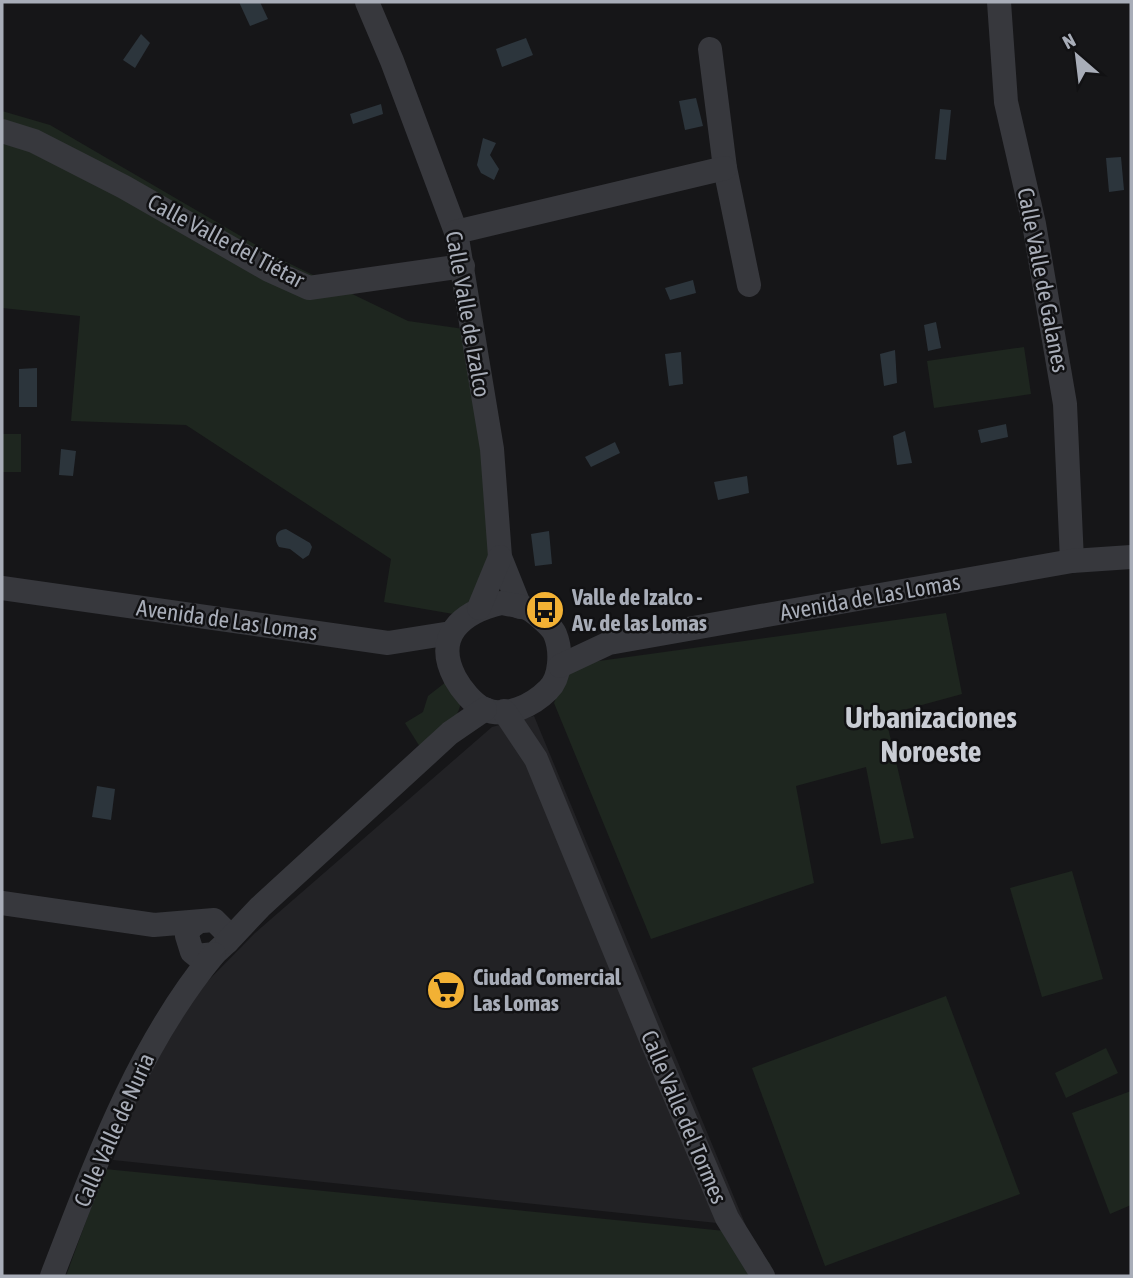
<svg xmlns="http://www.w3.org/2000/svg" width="1133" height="1278" viewBox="0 0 1133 1278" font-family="'Asap Condensed',sans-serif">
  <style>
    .built { fill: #222225 }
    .green { fill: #1e261f }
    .water { fill: #2c353c }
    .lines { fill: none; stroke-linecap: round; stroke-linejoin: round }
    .minor { stroke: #37383d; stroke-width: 24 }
    .labels { text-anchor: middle; stroke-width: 5; stroke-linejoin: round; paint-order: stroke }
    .street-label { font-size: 23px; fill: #a8adb8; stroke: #111113 }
    .poi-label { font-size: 23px; font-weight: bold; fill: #a8adb8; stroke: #111113; text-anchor: start }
    .district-label { font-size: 30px; font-weight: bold; fill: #c9ccd4; stroke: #111113 }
  </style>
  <rect width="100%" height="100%" fill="#161618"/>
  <path class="built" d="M 534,716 L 746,1226 L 113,1160 L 141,1088 L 197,992 L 255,933 L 492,727 Z"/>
  <g class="green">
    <path d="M 2,111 L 50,125 L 280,259 L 408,321 L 485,332 L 492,547 L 474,602 L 459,615 L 384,602 L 391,559 L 186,425 L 71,421 L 80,316 L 2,308 Z"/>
    <path d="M 1024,347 L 1031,394 L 934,408 L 927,361 Z"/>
    <rect x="2" y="434" width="19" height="38"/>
    <path d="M 946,613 L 962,694 L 885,715 L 914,838 L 881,844 L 866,767 L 796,786 L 814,883 L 651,939 L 554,703 L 570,665 Z"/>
    <path d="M 446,682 L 461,704 L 456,717 L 420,747 L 405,723 L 423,712 L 428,696 Z"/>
    <path d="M 1072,871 L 1103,979 L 1042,997 L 1010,888 Z"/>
    <path d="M 946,996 L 1020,1194 L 825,1266 L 752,1068 Z"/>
    <path d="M 1106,1048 L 1118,1073 L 1066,1098 L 1055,1073 Z"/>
    <path d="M 1131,1091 L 1131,1205 L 1110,1214 L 1072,1113 Z"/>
    <path d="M 105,1169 L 745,1233 L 771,1265 L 753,1276 L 66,1276 Z"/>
  </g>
  <g class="water">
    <path d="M 239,2 L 260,2 L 268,19 L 250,26 Z"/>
    <path d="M 141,34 L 150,43 L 135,68 L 123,60 Z"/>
    <path d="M 526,38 L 533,55 L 502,67 L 496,49 Z"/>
    <path d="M 696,98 L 703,126 L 685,130 L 679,101 Z"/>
    <path d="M 381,104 L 383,114 L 353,124 L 350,114 Z"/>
    <path d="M 940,109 L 951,110 L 946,160 L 935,159 Z"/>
    <path d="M 483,138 L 496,143 L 490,155 L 499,169 L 494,180 L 481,173 L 477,165 Z"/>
    <path d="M 1121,157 L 1124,190 L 1109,192 L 1106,158 Z"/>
    <path d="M 693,280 L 696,293 L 670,300 L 665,288 Z"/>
    <path d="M 936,322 L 941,348 L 928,351 L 924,325 Z"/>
    <path d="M 895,350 L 897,383 L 884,386 L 880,354 Z"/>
    <path d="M 681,352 L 683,384 L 669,386 L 665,354 Z"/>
    <path d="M 37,368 L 37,407 L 19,407 L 19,369 Z"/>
    <path d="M 1006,424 L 1008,437 L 981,443 L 978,430 Z"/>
    <path d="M 905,431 L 912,463 L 897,465 L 893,436 Z"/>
    <path d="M 615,442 L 620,453 L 591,467 L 585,457 Z"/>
    <path d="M 61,449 L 76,451 L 73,476 L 59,475 Z"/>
    <path d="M 747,476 L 749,493 L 718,500 L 714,482 Z"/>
    <path d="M 286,529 L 310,543 L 312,547 L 309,555 L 303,559 L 290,549 L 279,547 C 273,538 276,530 286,529 Z"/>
    <path d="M 549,531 L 552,564 L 535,566 L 531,534 Z"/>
    <path d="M 97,786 L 115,789 L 111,820 L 92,817 Z"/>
  </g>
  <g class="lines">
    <g class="minor">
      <path d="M 367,2 L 392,61 L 456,232 L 492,449 L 500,557 L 520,607"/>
      <path d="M 999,2 L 1006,102 L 1034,224 L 1065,404 L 1072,561"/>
      <path d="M 710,49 L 725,168 L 749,285"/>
      <path d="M 2,131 L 34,141 L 124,187 L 269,270 L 309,288 L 463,266"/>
      <path d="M 456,232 L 725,168"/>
      <path d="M 2,588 L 388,643 L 451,633"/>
      <path d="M 501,603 C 511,605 525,606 532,611 C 539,616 552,627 555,634 C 562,651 561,678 548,690 C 533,705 506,719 484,709 C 473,704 461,689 455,678 C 433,636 462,612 501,603 Z"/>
      <path d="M 479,608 L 500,557"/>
      <path d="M 560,666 L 609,643 L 1072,561 L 1131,557"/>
      <path d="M 504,711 L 536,759 L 653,1044 L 727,1218 L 763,1276"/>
      <path d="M 2,903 L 154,925 L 214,920 L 226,932 L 227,942 L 214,954 L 197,956 L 192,952 L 187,936 L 190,928 L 198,922"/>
      <path d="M 227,942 L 260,907 L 450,733 L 485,709"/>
      <path d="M 52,1276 C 95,1165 137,1047 214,954"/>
    </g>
  </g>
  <defs>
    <symbol id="bus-disc" viewBox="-11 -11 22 22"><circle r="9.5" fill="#f2b134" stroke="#111113"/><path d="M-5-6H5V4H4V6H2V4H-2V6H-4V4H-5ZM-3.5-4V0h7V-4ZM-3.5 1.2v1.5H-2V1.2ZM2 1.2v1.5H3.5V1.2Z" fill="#111"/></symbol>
    <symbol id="supermarket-disc" viewBox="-11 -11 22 22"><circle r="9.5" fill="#f2b134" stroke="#111113"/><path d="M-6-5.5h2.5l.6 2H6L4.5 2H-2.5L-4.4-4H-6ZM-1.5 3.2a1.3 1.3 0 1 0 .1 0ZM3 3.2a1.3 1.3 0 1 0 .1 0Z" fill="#111"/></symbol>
  </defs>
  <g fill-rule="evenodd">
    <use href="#bus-disc" x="523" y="588" width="44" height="44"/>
    <use href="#supermarket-disc" x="424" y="968" width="44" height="44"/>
  </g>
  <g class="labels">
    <g class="street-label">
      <text transform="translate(226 241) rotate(28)" y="8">Calle Valle del Tiétar</text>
      <text transform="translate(1043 280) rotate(79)" y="8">Calle Valle de Galanes</text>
      <text transform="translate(468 314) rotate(80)" y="8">Calle Valle de Izalco</text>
      <text transform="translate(870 597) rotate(-10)" y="8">Avenida de Las Lomas</text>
      <text transform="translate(227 620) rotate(8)" y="8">Avenida de Las Lomas</text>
      <text transform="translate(684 1117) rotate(67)" y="8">Calle Valle del Tormes</text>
      <text transform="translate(114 1130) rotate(-66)" y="8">Calle Valle de Nuria</text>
    </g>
    <g class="poi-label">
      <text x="572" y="605">Valle de Izalco -<tspan x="572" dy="26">Av. de las Lomas</tspan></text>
      <text x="473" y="985">Ciudad Comercial<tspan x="473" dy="26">Las Lomas</tspan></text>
    </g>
    <g class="district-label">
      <text x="931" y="728">Urbanizaciones<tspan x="931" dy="34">Noroeste</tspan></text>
    </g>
  </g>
  <rect width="1133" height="1278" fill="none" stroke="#a8adb8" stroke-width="7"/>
  <g transform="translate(1077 56) rotate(332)" stroke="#111113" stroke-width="5" paint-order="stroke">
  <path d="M0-5L12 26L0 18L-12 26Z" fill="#a8adb8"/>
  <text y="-10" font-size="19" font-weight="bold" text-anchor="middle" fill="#a8adb8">N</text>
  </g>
</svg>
